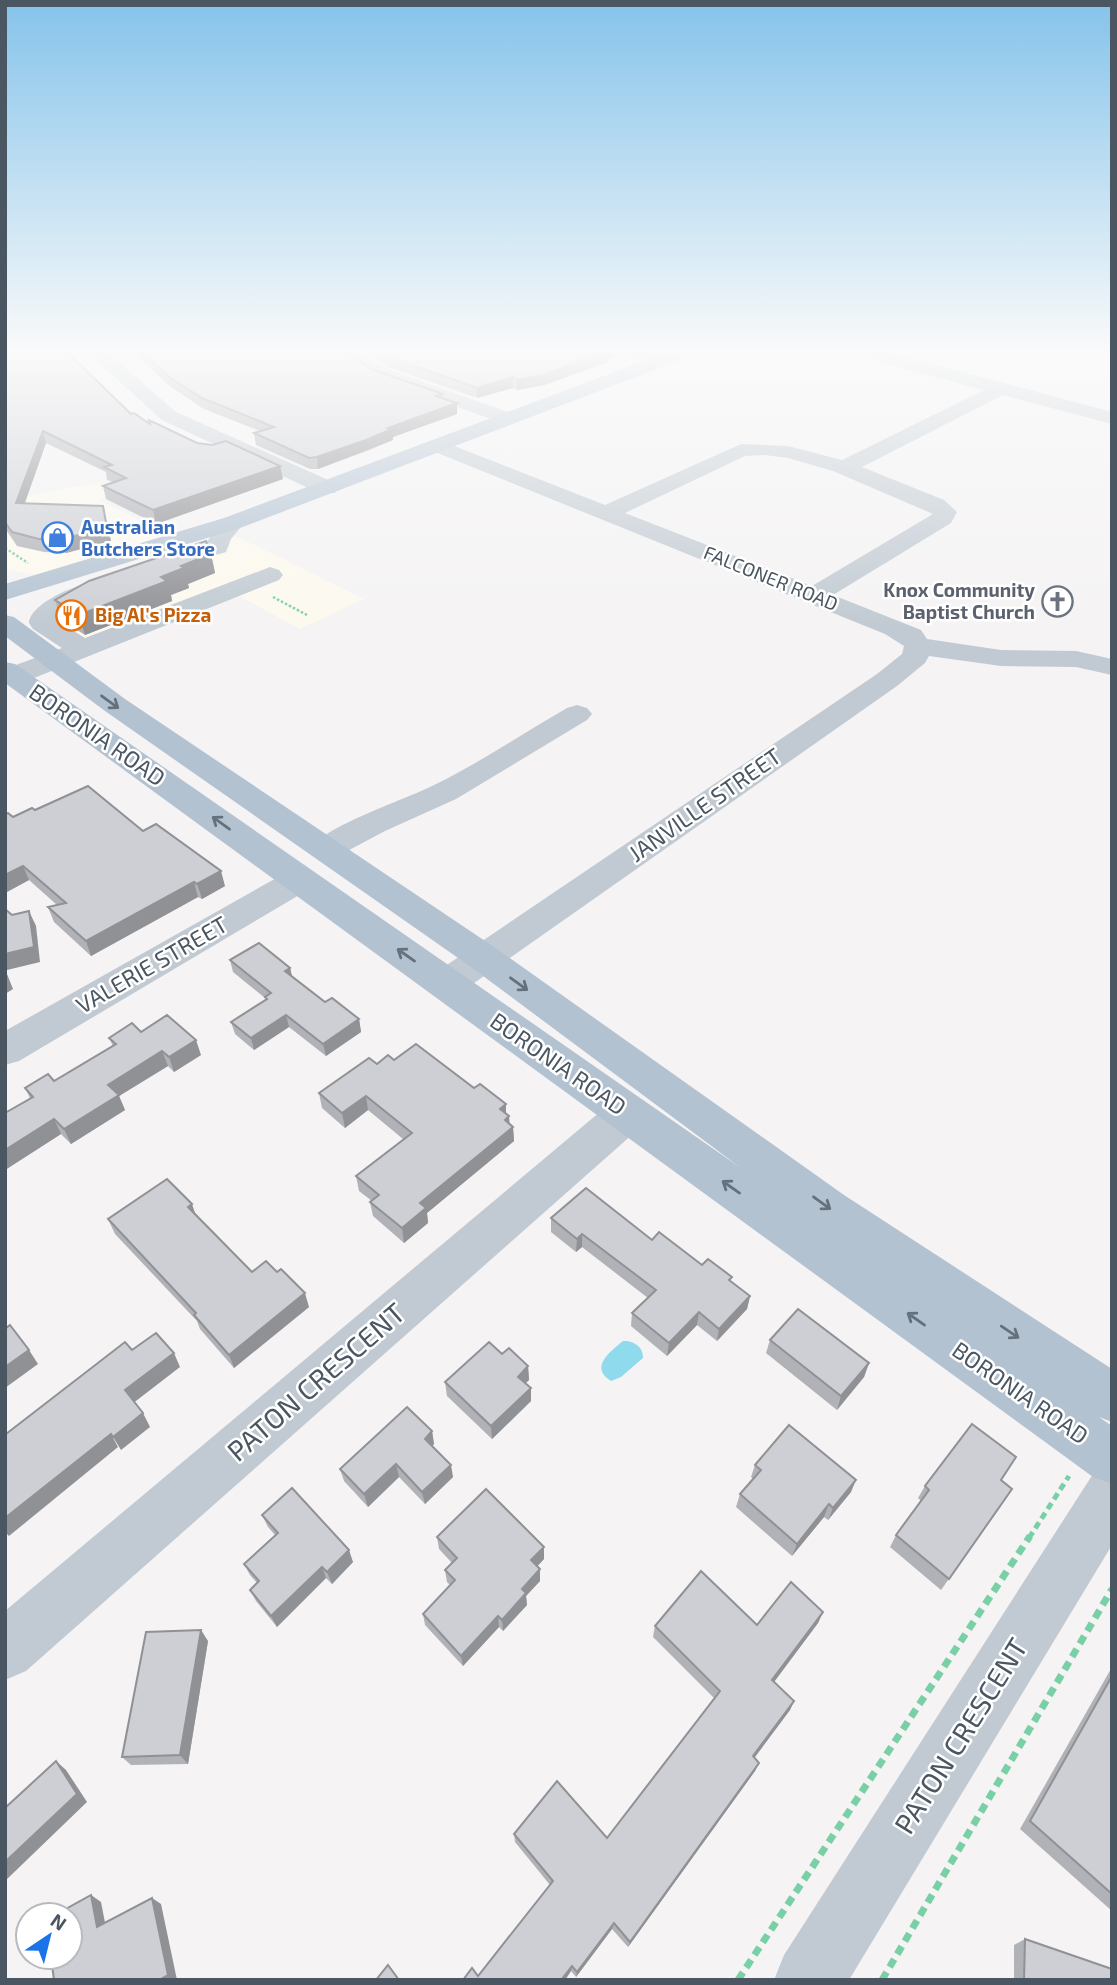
<svg xmlns="http://www.w3.org/2000/svg" width="1117" height="1985" viewBox="0 0 1117 1985" font-family="'Exo 2',sans-serif">
  <style>
    .commercial { fill: #fdf9ef }
    .water { fill: #90daee }
    .lines { fill: none; stroke-linecap: round; stroke-linejoin: round }
    .path-far2 { stroke: #7ad0a6; stroke-width: 2.5; stroke-dasharray: 2.5 2; stroke-linecap: butt }
    .path-far1 { stroke: #7ad0a6; stroke-width: 5; stroke-dasharray: 7 4.5; stroke-linecap: butt }
    .path { stroke: #7ad0a6; stroke-width: 7; stroke-dasharray: 9 6; stroke-linecap: butt }
    .minor { fill: #c1cad2; fill-rule: evenodd }
    .major { fill: #b3c2d1; fill-rule: evenodd }
    .wall { fill: #b0b2b7 }
    .shaded-wall { fill: #909195 }
    .building { fill: #cdcfd5; stroke: #909195; stroke-width: 2 }
    .oneway { stroke: #64717d }
    .labels { text-anchor: middle; stroke-width: 5; stroke-linejoin: round; paint-order: stroke }
    .far-shop-label { font-size: 19px; font-weight: bold; fill: #366cbe; stroke: #fff; text-anchor: start }
    .far-street-label { font-size: 19px; fill: #4a5661; stroke: #fff }
    .far-worship-label { font-size: 19px; font-weight: bold; fill: #5b616d; stroke: #fff; text-anchor: end }
    .far-food-label { font-size: 19px; font-weight: bold; fill: #c56008; stroke: #fff; text-anchor: start }
    .street-label { font-size: 23px; fill: #4a5661; stroke: #fff }
    .near-street-label { font-size: 28px; fill: #4a5661; stroke: #fff }
  </style>
  <rect width="100%" height="100%" fill="#f5f3f3"/>
  <g class="commercial">
    <path d="M 100,483 L 113,493 L 98,499 L 179,541 L 58,577 L 5,570 L 5,499 Z"/>
    <path d="M 236,536 L 364,599 L 300,629 L 236,594 L 83,658 L 27,619 L 42,607 Z"/>
  </g>
  <path class="water" d="M 623,1341 C 633,1340 644,1347 643,1358 L 621,1377 L 611,1381 C 589,1367 610,1352 623,1341 Z"/>
  <g class="lines">
    <g class="path-far2">
      <path d="M 5,548 L 28,563"/>
      <path d="M 273,597 L 307,615"/>
    </g>
    <path class="path-far1" d="M 1029,1538 L 1069,1476"/>
    <g class="path">
      <path d="M 738,1980 L 1030,1536"/>
      <path d="M 882,1980 L 1112,1589"/>
    </g>
    <g class="minor">
      <path d="M 84,349 L 104,349 L 176,412 L 335,483 L 338,488 L 335,493 L 319,493 L 162,420 Z"/>
      <path d="M 329,349 L 352,349 L 390,370 L 516,415 L 519,419 L 516,423 L 502,423 L 376,378 Z"/>
      <path d="M 608,349 L 637,349 L 665,358 L 668,362 L 659,367 L 611,353 Z"/>
      <path d="M 845,349 L 876,349 L 1112,412 L 1112,424 L 1003,395 L 862,467 L 944,500 L 957,512 L 951,523 L 833,595 L 921,630 L 927,639 L 1001,650 L 1076,651 L 1112,659 L 1112,675 L 1076,667 L 1001,666 L 929,656 L 925,663 L 897,686 L 460,993 L 446,997 L 432,993 L 427,984 L 432,975 L 877,674 L 902,654 L 904,646 L 885,634 L 430,450 L 427,446 L 430,442 L 444,442 L 605,505 L 741,444 L 788,446 L 842,460 L 984,390 L 848,353 ZM 764,455 L 788,458 L 833,471 L 933,514 L 812,586 L 625,513 L 745,456 Z"/>
      <path d="M 232,516 L 240,518 L 244,523 L 231,539 L 226,552 L 160,572 L 151,570 L 148,565 L 151,560 L 206,543 L 224,518 Z"/>
      <path d="M 270,567 L 279,570 L 283,575 L 279,580 L 24,682 L 14,684 L 5,682 L 5,669 L 62,648 L 33,629 L 29,623 C 30,601 93,576 112,581 L 116,586 L 112,591 L 68,610 L 56,620 L 85,638 Z"/>
      <path d="M 577,705 L 587,708 L 592,714 L 587,720 L 456,799 L 385,831 L 338,856 L 326,860 L 314,856 L 309,849 C 325,826 404,800 432,786 C 478,764 522,734 567,708 Z"/>
      <path d="M 299,869 L 311,872 L 316,880 L 311,888 L 19,1061 L 5,1065 L 5,1031 L 287,872 Z"/>
      <path d="M 628,1097 L 643,1101 L 649,1113 L 643,1125 L 26,1671 L 5,1680 L 5,1611 L 613,1101 Z"/>
      <path d="M 1112,1466 L 1112,1545 L 849,1980 L 774,1980 L 784,1955 L 1093,1474 Z"/>
    </g>
    <g class="major">
      <path d="M 676,349 L 702,349 L 699,353 L 240,528 L 5,600 L 5,584 L 224,518 Z"/>
      <path d="M 5,615 L 14,617 L 125,699 L 497,949 L 844,1195 L 1112,1369 L 1112,1422 L 1099,1417 L 1112,1426 L 1112,1484 L 1093,1477 L 5,683 L 5,662 L 15,664 L 741,1168 L 471,967 L 105,711 L 5,636 Z"/>
    </g>
  </g>
  <g class="wall">
    <path d="M 5,349 L 150,424 L 197,443 L 280,466 L 283,479 L 156,524 L 106,499 L 103,486 L 113,482 L 107,480 L 106,472 L 46,443 L 25,503 L 103,506 L 111,541 L 66,553 L 44,552 L 17,546 L 5,528 Z"/>
    <path d="M 130,349 L 340,349 L 374,370 L 443,394 L 443,398 L 457,414 L 393,437 L 393,440 L 367,451 L 318,469 L 310,469 L 256,445 L 254,433 L 260,431 L 204,409 L 171,387 Z"/>
    <path d="M 358,349 L 615,349 L 615,357 L 608,359 L 608,362 L 544,385 L 517,390 L 513,388 L 477,398 L 391,368 Z"/>
    <path d="M 211,554 L 215,573 L 188,584 L 189,588 L 171,595 L 172,601 L 85,635 L 61,620 L 55,600 Z"/>
    <path d="M 35,810 L 143,831 L 225,886 L 202,899 L 198,897 L 91,956 L 54,922 L 48,907 L 57,905 L 29,880 L 5,893 L 5,814 L 13,817 Z"/>
    <path d="M 230,960 L 290,968 L 292,977 L 325,1002 L 359,1019 L 361,1032 L 326,1056 L 289,1027 L 254,1050 L 235,1034 L 231,1022 L 266,1000 L 265,998 L 233,972 Z"/>
    <path d="M 141,1032 L 201,1055 L 174,1072 L 168,1066 L 119,1096 L 125,1110 L 71,1144 L 61,1134 L 5,1170 L 5,1113 L 30,1098 L 25,1088 L 54,1081 L 113,1046 L 109,1038 Z"/>
    <path d="M 394,1060 L 474,1088 L 506,1104 L 506,1114 L 510,1124 L 513,1127 L 514,1141 L 427,1213 L 428,1223 L 404,1243 L 373,1216 L 370,1202 L 372,1201 L 359,1191 L 356,1176 L 403,1139 L 368,1110 L 345,1128 L 322,1108 L 319,1093 L 377,1064 Z"/>
    <path d="M 195,1215 L 252,1272 L 309,1307 L 234,1368 L 200,1329 L 197,1321 L 115,1234 L 108,1219 Z"/>
    <path d="M 551,1218 L 652,1240 L 702,1265 L 731,1282 L 750,1296 L 747,1309 L 717,1341 L 697,1325 L 667,1356 L 631,1326 L 632,1313 L 648,1298 L 582,1247 L 576,1252 L 551,1232 Z"/>
    <path d="M 770,1340 L 869,1363 L 864,1377 L 837,1410 L 766,1353 Z"/>
    <path d="M 502,1354 L 528,1366 L 529,1380 L 525,1383 L 531,1388 L 531,1401 L 492,1439 L 447,1396 L 445,1382 Z"/>
    <path d="M 432,1431 L 434,1444 L 432,1446 L 453,1477 L 425,1504 L 399,1477 L 368,1507 L 344,1481 L 340,1469 Z"/>
    <path d="M 755,1465 L 851,1492 L 828,1520 L 824,1517 L 792,1556 L 736,1507 L 740,1494 L 753,1479 L 751,1477 Z"/>
    <path d="M 1008,1470 L 1001,1480 L 1004,1501 L 941,1590 L 890,1547 L 896,1535 L 921,1501 L 918,1498 L 925,1486 Z"/>
    <path d="M 262,1515 L 353,1562 L 332,1584 L 326,1578 L 277,1627 L 256,1601 L 250,1590 L 257,1583 L 250,1575 L 244,1564 L 275,1535 L 268,1527 Z"/>
    <path d="M 437,1537 L 544,1547 L 544,1559 L 537,1566 L 540,1569 L 540,1581 L 526,1596 L 527,1605 L 503,1631 L 499,1627 L 463,1666 L 425,1625 L 423,1614 L 450,1585 L 447,1582 L 445,1570 L 452,1563 L 439,1549 Z"/>
    <path d="M 823,1612 L 818,1623 L 774,1682 L 794,1701 L 790,1710 L 754,1758 L 759,1763 L 755,1771 L 628,1947 L 612,1929 L 576,1977 L 571,1971 L 565,1980 L 463,1980 L 478,1976 L 550,1885 L 515,1842 L 514,1834 L 607,1838 L 714,1698 L 653,1637 L 655,1626 L 757,1625 Z"/>
    <path d="M 208,1641 L 188,1764 L 131,1765 L 122,1757 Z"/>
    <path d="M 1112,1667 L 1112,1911 L 1020,1829 Z"/>
    <path d="M 1025,1939 L 1112,1980 L 1014,1980 L 1014,1945 Z"/>
  </g>
  <g class="shaded-wall">
    <path d="M 608,349 L 615,349 L 615,357 L 608,359 L 608,362 L 544,385 L 517,390 L 517,380 Z"/>
    <path d="M 513,377 L 513,388 L 477,398 L 477,388 Z"/>
    <path d="M 457,403 L 457,414 L 393,437 L 393,440 L 318,469 L 317,457 L 388,428 Z"/>
    <path d="M 43,431 L 46,443 L 20,516 L 16,503 Z"/>
    <path d="M 280,466 L 283,479 L 156,524 L 153,510 Z"/>
    <path d="M 103,506 L 111,541 L 66,553 L 62,539 Z"/>
    <path d="M 211,554 L 215,573 L 188,584 L 189,588 L 171,595 L 172,601 L 85,635 L 79,615 L 161,577 L 181,566 Z"/>
    <path d="M 23,866 L 29,880 L 5,893 L 5,875 Z"/>
    <path d="M 221,871 L 225,886 L 202,899 L 197,884 Z"/>
    <path d="M 194,882 L 198,897 L 91,956 L 86,941 Z"/>
    <path d="M 29,911 L 36,926 L 40,962 L 7,970 L 5,967 L 5,954 Z"/>
    <path d="M 290,968 L 293,980 L 285,971 Z"/>
    <path d="M 7,974 L 13,989 L 5,994 L 5,975 Z"/>
    <path d="M 286,1015 L 289,1027 L 254,1050 L 251,1038 Z"/>
    <path d="M 359,1019 L 361,1032 L 326,1056 L 323,1044 Z"/>
    <path d="M 196,1040 L 201,1055 L 174,1072 L 169,1057 Z"/>
    <path d="M 162,1051 L 168,1066 L 119,1096 L 125,1110 L 71,1144 L 64,1129 L 108,1085 Z"/>
    <path d="M 366,1096 L 368,1110 L 345,1128 L 342,1113 Z"/>
    <path d="M 506,1104 L 506,1119 L 509,1116 L 510,1129 L 513,1127 L 514,1141 L 427,1213 L 428,1223 L 404,1243 L 402,1228 L 420,1203 L 500,1109 Z"/>
    <path d="M 54,1119 L 61,1134 L 5,1170 L 5,1150 Z"/>
    <path d="M 192,1204 L 197,1219 L 188,1207 Z"/>
    <path d="M 582,1234 L 582,1247 L 576,1252 L 577,1239 Z"/>
    <path d="M 305,1293 L 309,1307 L 234,1368 L 229,1355 Z"/>
    <path d="M 750,1296 L 747,1309 L 717,1341 L 719,1329 Z"/>
    <path d="M 699,1312 L 697,1325 L 667,1356 L 669,1343 Z"/>
    <path d="M 29,1350 L 38,1364 L 5,1388 L 5,1367 Z"/>
    <path d="M 174,1353 L 180,1367 L 132,1404 L 125,1390 Z"/>
    <path d="M 869,1363 L 864,1377 L 837,1410 L 841,1396 Z"/>
    <path d="M 528,1366 L 529,1380 L 519,1390 L 518,1377 Z"/>
    <path d="M 531,1388 L 531,1401 L 492,1439 L 491,1426 Z"/>
    <path d="M 143,1413 L 150,1427 L 121,1450 L 113,1437 Z"/>
    <path d="M 432,1431 L 434,1444 L 427,1452 L 425,1439 Z"/>
    <path d="M 111,1434 L 118,1447 L 9,1536 L 5,1532 L 5,1518 Z"/>
    <path d="M 396,1464 L 399,1477 L 368,1507 L 364,1494 Z"/>
    <path d="M 451,1465 L 453,1477 L 425,1504 L 422,1492 Z"/>
    <path d="M 856,1480 L 851,1492 L 828,1520 L 833,1508 Z"/>
    <path d="M 829,1504 L 824,1517 L 792,1556 L 797,1544 Z"/>
    <path d="M 544,1547 L 544,1559 L 532,1572 L 531,1560 Z"/>
    <path d="M 349,1550 L 353,1562 L 332,1584 L 327,1572 Z"/>
    <path d="M 322,1567 L 326,1578 L 277,1627 L 271,1616 Z"/>
    <path d="M 540,1569 L 540,1581 L 526,1596 L 527,1605 L 503,1631 L 502,1620 L 522,1589 Z"/>
    <path d="M 823,1612 L 818,1623 L 768,1690 L 772,1680 Z"/>
    <path d="M 498,1616 L 499,1627 L 463,1666 L 461,1656 Z"/>
    <path d="M 201,1630 L 208,1641 L 188,1764 L 180,1755 Z"/>
    <path d="M 794,1701 L 790,1710 L 749,1765 L 753,1756 Z"/>
    <path d="M 56,1761 L 66,1770 L 87,1802 L 5,1881 L 5,1862 Z"/>
    <path d="M 759,1763 L 755,1771 L 628,1947 L 630,1942 Z"/>
    <path d="M 91,1895 L 101,1902 L 107,1933 L 97,1927 Z"/>
    <path d="M 152,1898 L 161,1904 L 177,1980 L 159,1980 Z"/>
    <path d="M 614,1923 L 612,1929 L 576,1977 L 577,1972 Z"/>
    <path d="M 572,1966 L 571,1971 L 565,1980 L 561,1980 Z"/>
  </g>
  <g class="building">
    <path d="M 5,349 L 64,349 L 131,414 L 134,413 L 150,424 L 149,420 L 197,443 L 212,445 L 226,441 L 280,466 L 153,510 L 103,486 L 126,478 L 104,467 L 112,465 L 43,431 L 16,503 L 103,506 L 107,528 L 62,539 L 39,539 L 12,532 L 5,522 Z"/>
    <path d="M 139,349 L 340,349 L 374,370 L 443,394 L 436,396 L 457,403 L 388,428 L 392,429 L 366,440 L 317,457 L 309,458 L 254,433 L 274,427 L 202,398 L 169,377 Z"/>
    <path d="M 376,349 L 608,349 L 605,350 L 608,351 L 544,375 L 517,380 L 513,377 L 477,388 L 390,357 Z"/>
    <path d="M 206,541 L 211,554 L 181,566 L 184,568 L 161,577 L 167,581 L 79,615 L 55,600 L 89,581 Z"/>
    <path d="M 88,786 L 143,831 L 156,824 L 221,871 L 197,884 L 194,882 L 86,941 L 48,907 L 66,903 L 23,866 L 5,875 L 5,814 L 8,813 L 13,817 L 32,808 L 35,810 Z"/>
    <path d="M 5,909 L 12,915 L 29,911 L 34,947 L 5,954 Z"/>
    <path d="M 259,943 L 290,968 L 285,971 L 325,1002 L 332,998 L 359,1019 L 323,1044 L 286,1015 L 251,1038 L 231,1022 L 267,999 L 265,997 L 271,993 L 230,960 Z"/>
    <path d="M 167,1015 L 196,1040 L 169,1057 L 162,1051 L 108,1085 L 119,1095 L 64,1129 L 54,1119 L 5,1150 L 5,1113 L 33,1097 L 25,1088 L 48,1074 L 54,1081 L 116,1044 L 109,1038 L 132,1023 L 141,1032 Z"/>
    <path d="M 416,1044 L 474,1088 L 480,1084 L 506,1104 L 500,1109 L 509,1116 L 505,1120 L 513,1127 L 420,1203 L 426,1208 L 402,1228 L 370,1202 L 379,1195 L 356,1176 L 412,1133 L 366,1096 L 342,1113 L 319,1093 L 369,1058 L 377,1064 L 388,1055 L 394,1060 Z"/>
    <path d="M 167,1179 L 192,1204 L 188,1207 L 252,1272 L 266,1261 L 277,1272 L 281,1269 L 305,1293 L 229,1355 L 194,1315 L 196,1313 L 108,1219 Z"/>
    <path d="M 586,1188 L 652,1240 L 659,1232 L 702,1265 L 708,1259 L 732,1277 L 729,1280 L 750,1296 L 719,1329 L 699,1312 L 669,1343 L 632,1313 L 656,1290 L 582,1234 L 577,1239 L 551,1218 Z"/>
    <path d="M 798,1309 L 869,1363 L 841,1396 L 770,1340 Z"/>
    <path d="M 10,1325 L 29,1350 L 5,1367 L 5,1329 Z"/>
    <path d="M 156,1333 L 174,1353 L 125,1390 L 143,1413 L 113,1437 L 111,1434 L 5,1518 L 5,1432 L 6,1434 L 125,1342 L 132,1350 Z"/>
    <path d="M 489,1342 L 502,1354 L 509,1348 L 528,1366 L 518,1377 L 531,1388 L 491,1426 L 445,1382 Z"/>
    <path d="M 407,1407 L 432,1431 L 425,1439 L 451,1465 L 422,1492 L 396,1464 L 364,1494 L 340,1469 Z"/>
    <path d="M 972,1424 L 1016,1457 L 1001,1480 L 1012,1489 L 949,1579 L 896,1535 L 929,1490 L 925,1486 Z"/>
    <path d="M 789,1425 L 856,1480 L 833,1508 L 829,1504 L 797,1544 L 740,1494 L 761,1470 L 755,1465 Z"/>
    <path d="M 292,1488 L 349,1550 L 327,1572 L 322,1567 L 271,1616 L 250,1590 L 259,1581 L 244,1564 L 278,1533 L 262,1515 Z"/>
    <path d="M 486,1489 L 544,1547 L 531,1560 L 540,1569 L 522,1589 L 526,1593 L 502,1620 L 498,1616 L 461,1656 L 423,1614 L 455,1580 L 445,1570 L 457,1558 L 437,1537 Z"/>
    <path d="M 701,1571 L 757,1625 L 791,1582 L 823,1612 L 772,1680 L 794,1701 L 753,1756 L 759,1763 L 630,1942 L 614,1923 L 577,1972 L 572,1966 L 561,1980 L 463,1980 L 472,1968 L 478,1976 L 553,1881 L 514,1834 L 557,1781 L 607,1838 L 720,1691 L 655,1626 Z"/>
    <path d="M 201,1630 L 180,1755 L 122,1757 L 146,1632 Z"/>
    <path d="M 1112,1676 L 1112,1894 L 1030,1821 Z"/>
    <path d="M 56,1761 L 77,1794 L 5,1862 L 5,1808 Z"/>
    <path d="M 91,1895 L 97,1927 L 152,1898 L 168,1975 L 159,1980 L 54,1980 L 51,1957 L 70,1957 L 70,1915 L 55,1915 Z"/>
    <path d="M 1025,1939 L 1112,1969 L 1112,1980 L 1024,1980 Z"/>
    <path d="M 388,1965 L 399,1980 L 376,1980 Z"/>
  </g>
  <defs><path id="oneway-shaft" d="M-6 0H5M1.5-3L5.5 0L1.5 3" fill="none" stroke-width="1.6" stroke-linecap="round" stroke-linejoin="round" transform="scale(1.75)"/></defs>
  <g class="oneway">
    <use href="#oneway-shaft" transform="translate(110 702) rotate(36)"/>
    <use href="#oneway-shaft" transform="translate(221 823) rotate(-144)"/>
    <use href="#oneway-shaft" transform="translate(406 955) rotate(-145)"/>
    <use href="#oneway-shaft" transform="translate(519 984) rotate(36)"/>
    <use href="#oneway-shaft" transform="translate(731 1187) rotate(-145)"/>
    <use href="#oneway-shaft" transform="translate(822 1203) rotate(36)"/>
    <use href="#oneway-shaft" transform="translate(916 1319) rotate(-145)"/>
    <use href="#oneway-shaft" transform="translate(1010 1332) rotate(34)"/>
  </g>
  <linearGradient id="sky" x2="0" y2="1"><stop stop-color="#85c3ea"/><stop offset="0.56" stop-color="#fafafa"/><stop offset="1" stop-color="#fafafa" stop-opacity="0"/></linearGradient>
  <rect width="1117" height="627" fill="url(#sky)"/>
  <defs>
    <symbol id="shop-ring" viewBox="-11 -11 22 22"><circle r="9.5" fill="#fff" stroke="#3f7fe0" stroke-width="1.5"/><path d="M-5-2.5h2.3a2.7 3.5 0 0 1 5.4 0H5L5.5 6h-11ZM-1.5-2.5h3a1.5 2.3 0 0 0-3 0Z" fill="#3f7fe0"/></symbol>
    <symbol id="church-ring" viewBox="-11 -11 22 22"><circle r="9.5" fill="#fff" stroke="#6b7280" stroke-width="1.5"/><path d="M-1.2-6h2.4v3.5h3.3v2.4h-3.3V6h-2.4V-.1h-3.3v-2.4h3.3Z" fill="#6b7280"/></symbol>
    <symbol id="restaurant-ring" viewBox="-11 -11 22 22"><circle r="9.5" fill="#fff" stroke="#e8710a" stroke-width="1.5"/><path d="M-5-6h1v4h1v-4h1v4h1v-4h1v5L-1.5 .5V6h-2V.5L-5-1ZM5-6V6H3V1.5H1.5Q1.5-4 5-6Z" fill="#e8710a"/></symbol>
  </defs>
  <g fill-rule="evenodd">
    <use href="#shop-ring" x="40" y="520" width="35" height="35"/>
    <use href="#church-ring" x="1040" y="584" width="35" height="35"/>
    <use href="#restaurant-ring" x="54" y="598" width="35" height="35"/>
  </g>
  <g class="labels">
    <g class="far-shop-label">
      <text x="81" y="534">Australian<tspan x="81" dy="22">Butchers Store</tspan></text>
    </g>
    <g class="far-street-label">
      <text transform="translate(771 578) rotate(22)" y="7">FALCONER ROAD</text>
    </g>
    <g class="far-worship-label">
      <text x="1035" y="597">Knox Community<tspan x="1035" dy="22">Baptist Church</tspan></text>
    </g>
    <g class="far-food-label">
      <text x="95" y="622">Big Al's Pizza</text>
    </g>
    <g class="street-label">
      <text transform="translate(97 735) rotate(35)" y="8">BORONIA ROAD</text>
      <text transform="translate(705 805) rotate(-35)" y="8">JANVILLE STREET</text>
      <text transform="translate(152 965) rotate(-30)" y="8">VALERIE STREET</text>
      <text transform="translate(558 1064) rotate(35)" y="8">BORONIA ROAD</text>
      <text transform="translate(1020 1393) rotate(35)" y="8">BORONIA ROAD</text>
    </g>
    <g class="near-street-label">
      <text transform="translate(316 1382) rotate(-41)" y="10">PATON CRESCENT</text>
      <text transform="translate(961 1736) rotate(-58)" y="10">PATON CRESCENT</text>
    </g>
  </g>
  <rect width="1117" height="1985" fill="none" stroke="#4a5661" stroke-width="14"/>
  <g transform="translate(49 1936) rotate(35)"><circle r="33" fill="#ffffff" stroke="#b7bbc0" stroke-width="2"/>
  <path d="M0-5L12 26L0 18L-12 26Z" fill="#1a73e8"/>
  <text y="-10" font-size="19" font-weight="bold" text-anchor="middle" fill="#4a5661">N</text>
  </g>
</svg>
